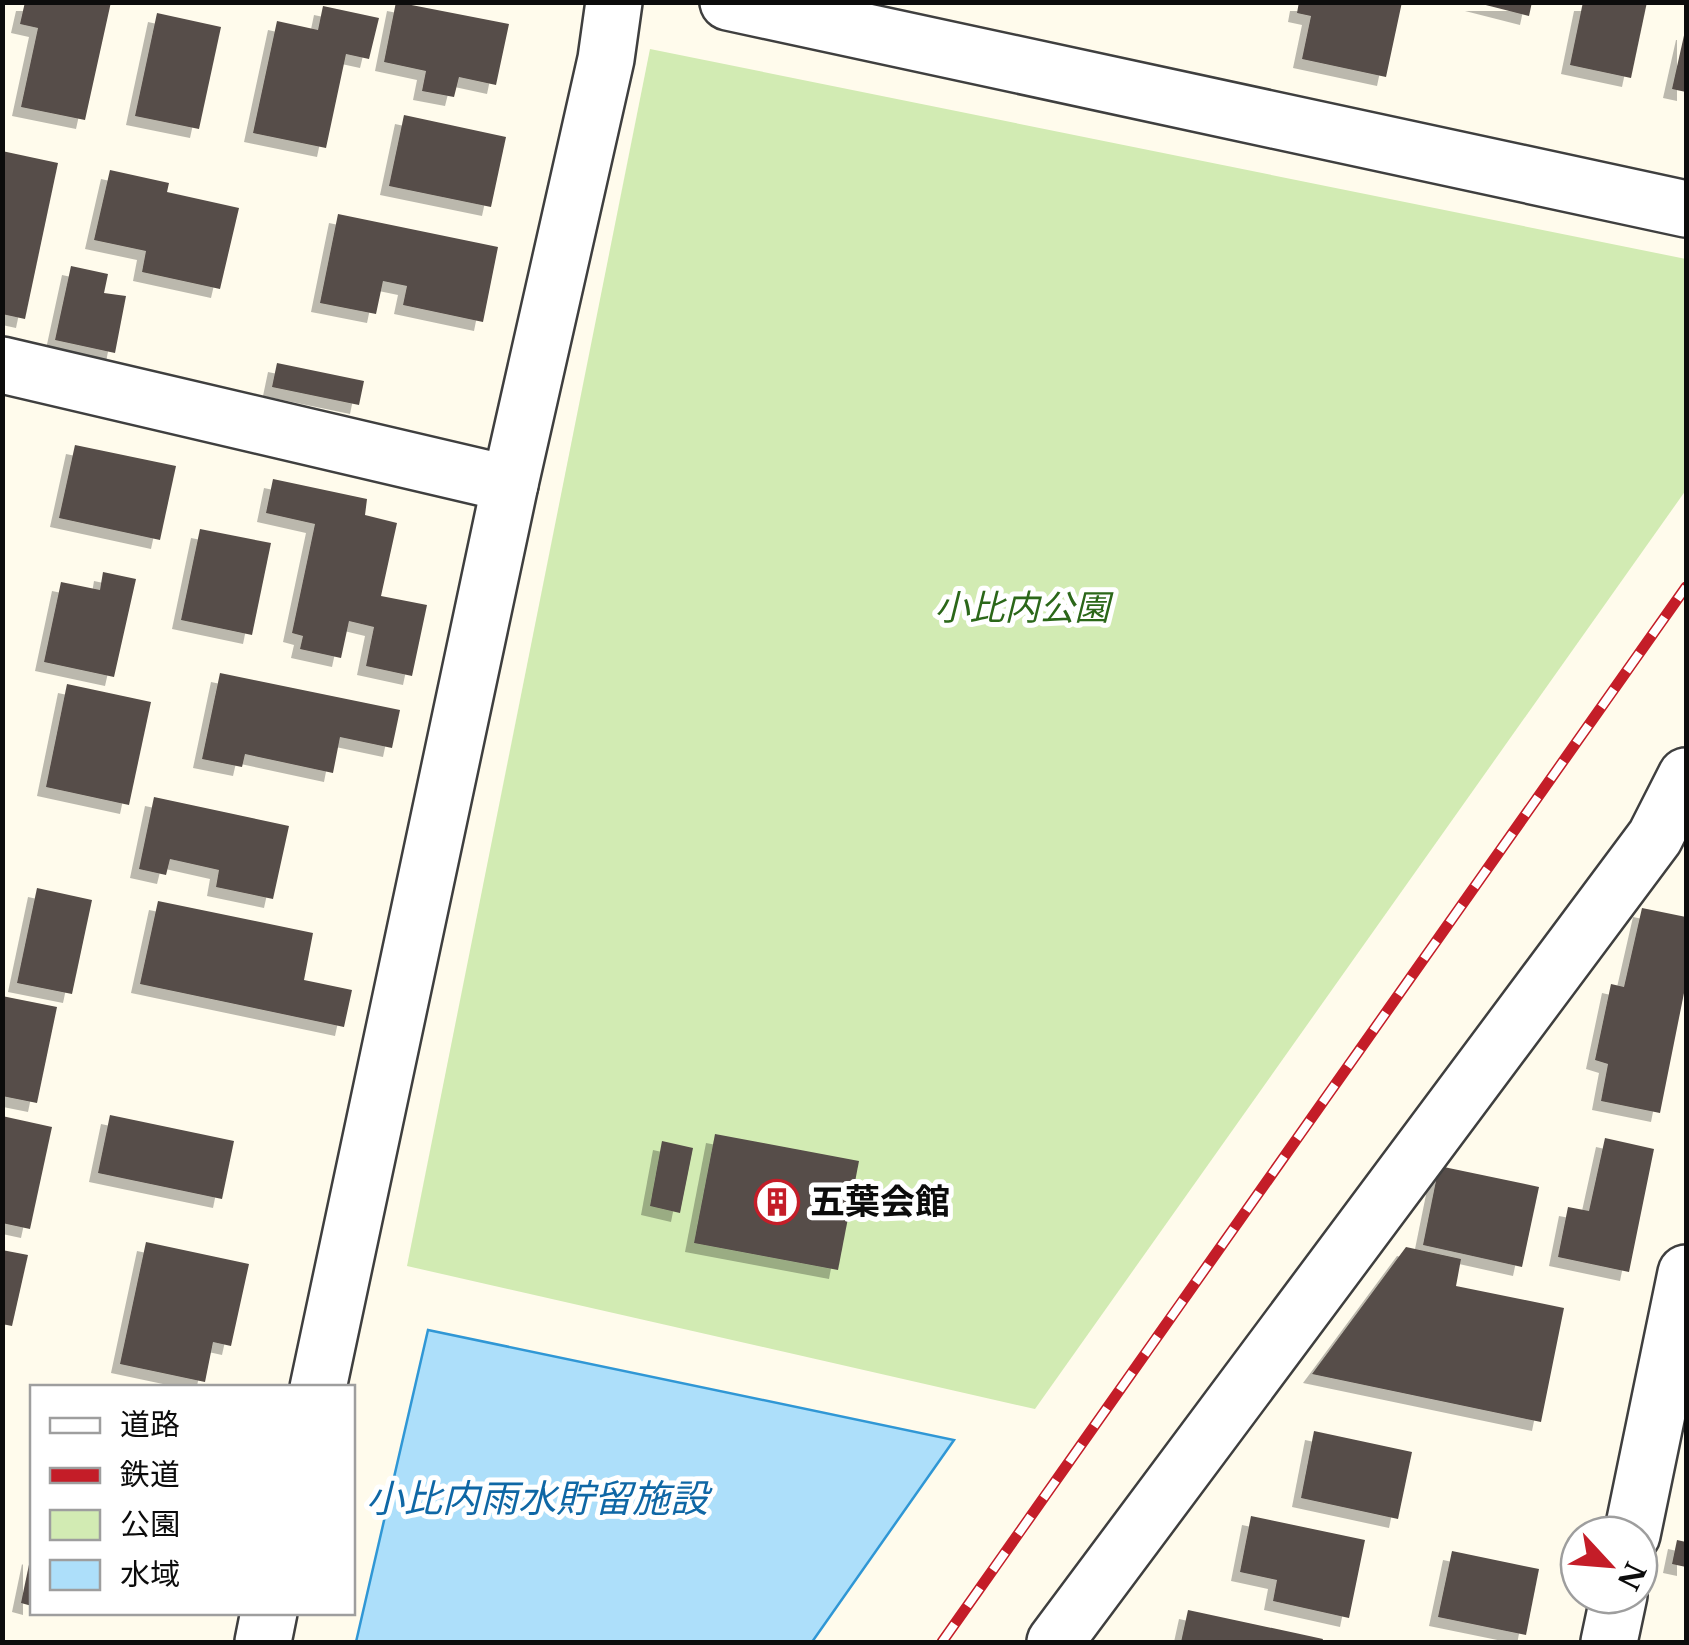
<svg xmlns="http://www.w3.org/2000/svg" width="1689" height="1645" viewBox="0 0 1689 1645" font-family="'Libre Baskerville','Noto Sans JP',serif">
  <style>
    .green { fill: #d2ebb3 }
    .water { fill: #addffa; stroke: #3097d5; stroke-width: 2.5 }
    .building { fill: #564d48; filter: url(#shadow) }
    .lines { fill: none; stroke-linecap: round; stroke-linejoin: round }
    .minor-casing { stroke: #3f3f3f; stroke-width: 60 }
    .minor { stroke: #fff; stroke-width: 55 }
    .rail-casing { stroke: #c41d28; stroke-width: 11 }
    .rail { stroke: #fff; stroke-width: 8; stroke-dasharray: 22; stroke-linecap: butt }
    .labels { text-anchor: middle; stroke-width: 10; stroke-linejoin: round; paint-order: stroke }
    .park-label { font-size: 35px; font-style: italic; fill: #2b6719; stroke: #fff }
    .poi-label { font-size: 35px; font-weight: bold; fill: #0c0c0c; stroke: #fff; text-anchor: start }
    .water-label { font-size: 38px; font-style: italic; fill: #0f67a5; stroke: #fff }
  </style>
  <defs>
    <filter id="shadow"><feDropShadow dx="-9" dy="9" stdDeviation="0" flood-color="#0004"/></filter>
  </defs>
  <rect width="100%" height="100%" fill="#fffbec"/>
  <path class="green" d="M 650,49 L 1686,259 L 1686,490 L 1035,1409 L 407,1266 Z"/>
  <path class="water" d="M 428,1330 L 954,1440 L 812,1642 L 356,1642 Z"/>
  <g class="building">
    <path d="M 25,2 L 111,2 L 85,120 L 21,107 L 38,28 L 20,24 Z"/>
    <path d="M 396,2 L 509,24 L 496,85 L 459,77 L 454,97 L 422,91 L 426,71 L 384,62 Z"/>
    <path d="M 1299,2 L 1402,2 L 1386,77 L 1302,59 L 1311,16 L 1297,13 Z"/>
    <path d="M 1474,2 L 1532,2 L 1529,16 Z"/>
    <path d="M 1583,2 L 1647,2 L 1631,78 L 1570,65 Z"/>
    <path d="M 323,6 L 379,18 L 369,59 L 346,54 L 326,148 L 253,133 L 277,21 L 318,30 Z"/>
    <path d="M 157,13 L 221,27 L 199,129 L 135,116 Z"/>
    <path d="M 1685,31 L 1686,31 L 1686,92 L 1672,89 Z"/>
    <path d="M 404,115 L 506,137 L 491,207 L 389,186 Z"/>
    <path d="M 2,151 L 58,163 L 25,319 L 2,314 Z"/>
    <path d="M 110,170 L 169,183 L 167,192 L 239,208 L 220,289 L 142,272 L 146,251 L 94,240 Z"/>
    <path d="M 338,214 L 498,247 L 483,322 L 403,305 L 407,286 L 383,281 L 376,314 L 320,303 Z"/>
    <path d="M 71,266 L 108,274 L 104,293 L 126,296 L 115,353 L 55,340 Z"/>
    <path d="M 277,363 L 364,381 L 359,405 L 272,387 Z"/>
    <path d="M 75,445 L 176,466 L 160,540 L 59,518 Z"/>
    <path d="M 273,479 L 367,499 L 365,515 L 397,523 L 381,596 L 427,605 L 412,676 L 366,666 L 374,627 L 349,621 L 341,658 L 300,649 L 303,636 L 292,633 L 315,524 L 266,513 Z"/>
    <path d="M 200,529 L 271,543 L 252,635 L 181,620 Z"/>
    <path d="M 103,572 L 136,579 L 114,677 L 44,662 L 61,582 L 100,590 Z"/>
    <path d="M 220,673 L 400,710 L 392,748 L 340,737 L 333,773 L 245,754 L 242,767 L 202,759 Z"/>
    <path d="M 67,684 L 151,702 L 129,805 L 46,787 Z"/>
    <path d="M 154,797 L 289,826 L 273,899 L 216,887 L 219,870 L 170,859 L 166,875 L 139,869 Z"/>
    <path d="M 37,888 L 92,900 L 72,994 L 17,983 Z"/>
    <path d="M 158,901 L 313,933 L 304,980 L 352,990 L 344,1027 L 140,984 Z"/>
    <path d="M 1642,908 L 1686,917 L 1686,983 L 1660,1113 L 1601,1101 L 1608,1064 L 1595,1060 L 1611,984 L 1624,987 Z"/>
    <path d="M 2,996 L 57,1007 L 37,1103 L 2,1096 Z"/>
    <path d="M 110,1115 L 234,1141 L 222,1199 L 98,1173 Z"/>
    <path d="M 2,1116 L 52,1127 L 30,1229 L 2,1223 Z"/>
    <path d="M 715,1134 L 859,1161 L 838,1270 L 694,1243 Z"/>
    <path d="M 1605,1138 L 1654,1149 L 1629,1272 L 1558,1257 L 1568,1207 L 1589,1211 Z"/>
    <path d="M 662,1141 L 693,1148 L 680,1213 L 650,1206 Z"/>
    <path d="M 1439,1166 L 1539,1187 L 1522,1267 L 1423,1245 Z"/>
    <path d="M 146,1242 L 249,1264 L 231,1346 L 213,1342 L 205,1382 L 120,1364 Z"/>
    <path d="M 1406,1247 L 1461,1259 L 1456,1286 L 1564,1308 L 1541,1422 L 1312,1374 Z"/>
    <path d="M 2,1250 L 28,1255 L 12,1326 L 2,1324 Z"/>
    <path d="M 1314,1431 L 1412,1452 L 1398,1519 L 1301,1498 Z"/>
    <path d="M 1251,1516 L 1365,1540 L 1349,1618 L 1273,1601 L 1277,1580 L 1240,1572 Z"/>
    <path d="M 1677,1540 L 1686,1542 L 1686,1567 L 1672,1564 Z"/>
    <path d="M 1452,1551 L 1539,1569 L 1526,1635 L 1438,1617 Z"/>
    <path d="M 31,1555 L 32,1556 L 32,1606 L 21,1603 Z"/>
    <path d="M 1188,1610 L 1323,1639 L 1322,1642 L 1181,1642 Z"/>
  </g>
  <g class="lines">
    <defs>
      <g id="minor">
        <path d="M 728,2 L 1686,209"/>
        <path d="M 2,365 L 510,484"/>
        <path d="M 318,1388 L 510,484 L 606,59 L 614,2"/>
        <path d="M 1632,1535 L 1686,1273"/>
        <path d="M 263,1642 L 269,1612"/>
        <path d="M 1055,1642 L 1655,837 L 1686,776"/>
        <path d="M 1609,1642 L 1619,1595"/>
      </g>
    </defs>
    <use href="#minor" class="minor-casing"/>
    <use href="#minor" class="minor"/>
    <defs>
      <path id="rail" d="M 942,1642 L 1686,587"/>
    </defs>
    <use href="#rail" class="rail-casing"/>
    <use href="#rail" class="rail"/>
  </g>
  <defs>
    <symbol id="building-ring" viewBox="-11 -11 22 22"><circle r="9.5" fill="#fff" stroke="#c41d28" stroke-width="1.5"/><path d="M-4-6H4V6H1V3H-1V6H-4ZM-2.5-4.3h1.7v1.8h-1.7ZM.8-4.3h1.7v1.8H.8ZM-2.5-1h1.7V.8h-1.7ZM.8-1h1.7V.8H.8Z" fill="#c41d28"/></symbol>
  </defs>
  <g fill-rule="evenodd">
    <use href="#building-ring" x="752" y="1177" width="50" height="50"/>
  </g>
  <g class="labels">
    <g class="park-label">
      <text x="1022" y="620">小比内公園</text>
    </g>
    <g class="poi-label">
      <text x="810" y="1214">五葉会館</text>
    </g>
    <g class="water-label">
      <text x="537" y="1512">小比内雨水貯留施設</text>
    </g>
  </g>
  <rect width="1689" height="1645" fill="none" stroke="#0c0c0c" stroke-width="10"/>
  <rect x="30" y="1385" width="325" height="230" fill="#ffffff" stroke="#9e9e9e" stroke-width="2.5"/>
  <rect x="50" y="1418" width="50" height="15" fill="#ffffff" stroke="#9e9e9e" stroke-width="2.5"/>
  <text x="120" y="1435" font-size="30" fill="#0c0c0c">道路</text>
  <rect x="50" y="1468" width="50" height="15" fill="#c41d28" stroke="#9e9e9e" stroke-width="2.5"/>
  <text x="120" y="1485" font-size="30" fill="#0c0c0c">鉄道</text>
  <rect x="50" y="1510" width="50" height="30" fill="#d2ebb3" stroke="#9e9e9e" stroke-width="2.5"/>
  <text x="120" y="1535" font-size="30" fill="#0c0c0c">公園</text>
  <rect x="50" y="1560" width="50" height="30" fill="#addffa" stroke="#9e9e9e" stroke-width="2.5"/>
  <text x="120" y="1585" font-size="30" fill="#0c0c0c">水域</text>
  <g transform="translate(1609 1565) rotate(116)"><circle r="48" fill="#ffffff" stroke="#9e9e9e" stroke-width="2.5"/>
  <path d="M0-8L18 38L0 25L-18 38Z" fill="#c41d28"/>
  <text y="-15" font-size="28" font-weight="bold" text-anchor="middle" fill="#0c0c0c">N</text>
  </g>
</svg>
